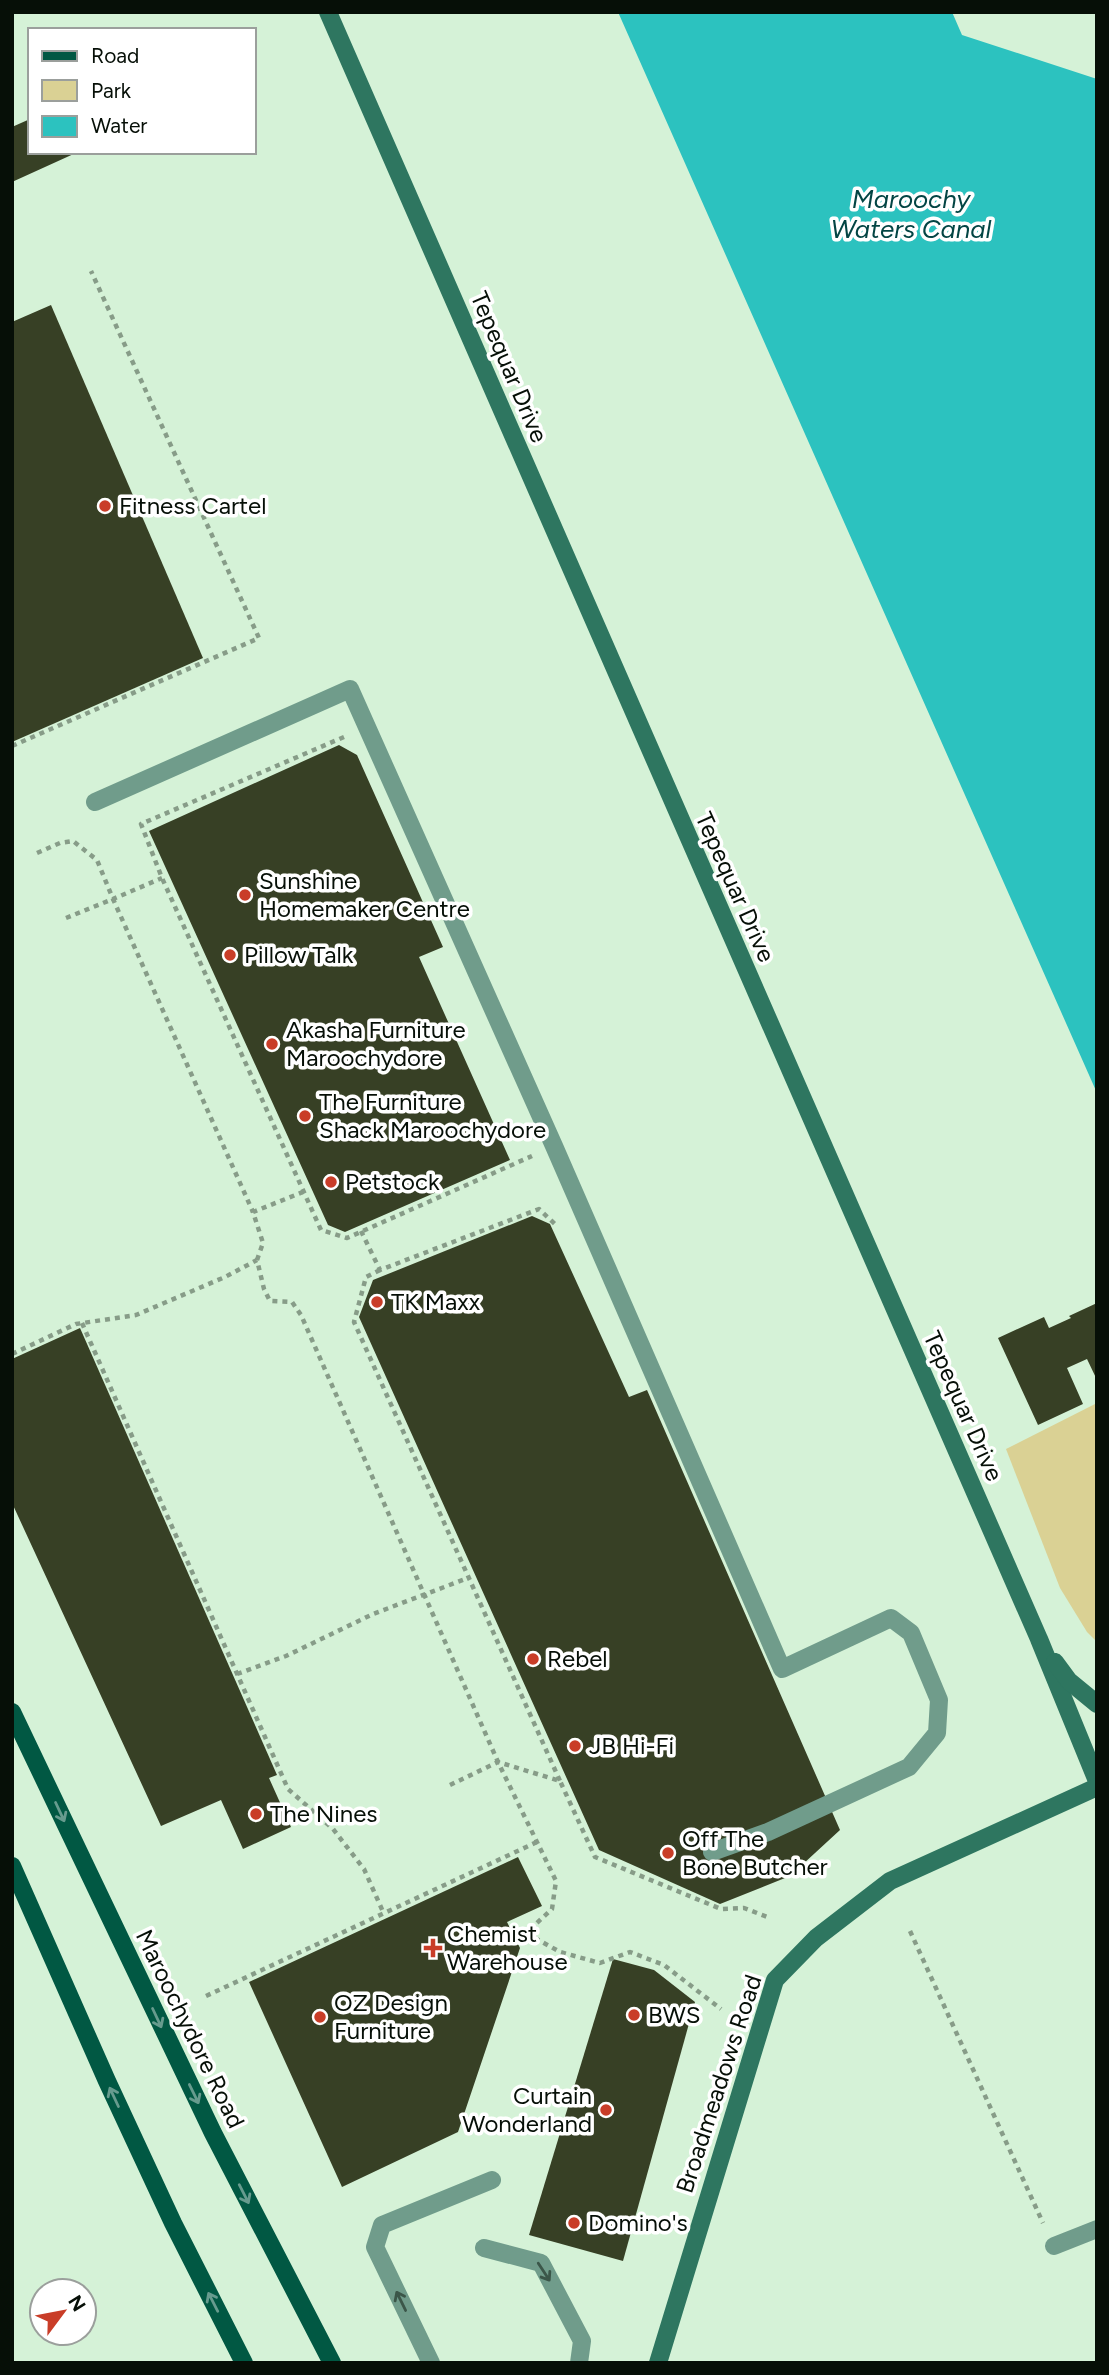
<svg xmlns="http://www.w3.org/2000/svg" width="1109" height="2375" viewBox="0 0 1109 2375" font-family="Figtree,sans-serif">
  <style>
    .green { fill: #dad194 }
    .water { fill: #2cc2bf }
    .building { fill: #374025 }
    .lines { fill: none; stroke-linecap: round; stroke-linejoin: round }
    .path { stroke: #879c88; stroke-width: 4.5; stroke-dasharray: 5 5; stroke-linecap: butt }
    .lane { stroke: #709c8b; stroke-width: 18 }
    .street { stroke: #709c8b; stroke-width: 18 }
    .secondary { stroke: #2e7660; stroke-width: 18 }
    .primary { stroke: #015843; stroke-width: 18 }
    .oneway { stroke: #679b8e }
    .oneway2 { stroke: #3b5649 }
    .poi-dot { fill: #c93d28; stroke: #fff; stroke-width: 2.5 }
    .labels { text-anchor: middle; stroke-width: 7; stroke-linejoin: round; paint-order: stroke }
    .street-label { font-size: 24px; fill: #060f07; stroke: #fff }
    .poi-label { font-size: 24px; fill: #060f07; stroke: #fff; text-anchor: start }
    .water-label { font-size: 26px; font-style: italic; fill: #034544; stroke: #fff }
  </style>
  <rect width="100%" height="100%" fill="#d5f2d7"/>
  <path class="green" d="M 1097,1403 L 1097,1642 L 1087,1632 L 1060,1588 L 1006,1449 Z"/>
  <path class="water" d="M 618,12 L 952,12 L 962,35 L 1097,79 L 1097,1093 Z"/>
  <g class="building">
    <path d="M 30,119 L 30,152 L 78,152 L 12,182 L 12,127 Z"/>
    <path d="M 51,305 L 203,658 L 12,742 L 12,322 Z"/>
    <path d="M 339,745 L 357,755 L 443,947 L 419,957 L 510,1160 L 345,1232 L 328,1225 L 149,831 Z"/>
    <path d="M 532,1216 L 550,1224 L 629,1397 L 647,1390 L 840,1830 L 790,1876 L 720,1904 L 599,1850 L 359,1317 L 373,1280 Z"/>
    <path d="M 1097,1303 L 1097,1380 L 1087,1359 L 1067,1368 L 1083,1404 L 1038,1425 L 998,1338 L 1044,1317 L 1049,1328 L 1071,1318 L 1069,1316 Z"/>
    <path d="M 80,1328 L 277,1775 L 269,1778 L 291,1827 L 243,1849 L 221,1800 L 161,1826 L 12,1503 L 12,1359 Z"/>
    <path d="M 518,1857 L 542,1906 L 507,1922 L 520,1948 L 458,2132 L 342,2187 L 249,1982 Z"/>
    <path d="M 613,1959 L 654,1970 L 695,2002 L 623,2261 L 529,2235 Z"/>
  </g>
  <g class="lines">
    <g class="path">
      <path d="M 344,737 L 141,824 L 162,878 L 321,1230 L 347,1238 L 532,1156"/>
      <path d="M 12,746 L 259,638 L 91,271"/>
      <path d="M 37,853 L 60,843 L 73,841 L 97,860 L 113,899 L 162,878"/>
      <path d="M 66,918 L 113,899 L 253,1212"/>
      <path d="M 361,1231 L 380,1270 L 539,1209 L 558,1227"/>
      <path d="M 257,1260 L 263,1243 L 253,1212 L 303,1192"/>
      <path d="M 380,1270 L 366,1277 L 354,1322 L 560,1781"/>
      <path d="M 82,1323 L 288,1789 L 333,1829 L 364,1869 L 384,1914"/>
      <path d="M 12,1354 L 76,1324 L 136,1315 L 225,1277 L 257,1260 L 264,1289 L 270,1301 L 292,1302 L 301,1315 L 498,1762 L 556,1881 L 552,1909 L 526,1933 L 560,1952 L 600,1963 L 630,1952 L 664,1965 L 721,2009"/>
      <path d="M 237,1674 L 286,1656 L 373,1614 L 468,1578"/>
      <path d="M 450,1785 L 498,1762 L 560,1781 L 595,1857 L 721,1909 L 744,1908 L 770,1918"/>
      <path d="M 910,1931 L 1043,2223"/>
      <path d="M 206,1996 L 537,1842"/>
    </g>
    <g class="lane">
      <path d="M 95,802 L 350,689 L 554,1146 L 782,1669 L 891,1618 L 911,1633 L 939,1700 L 937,1733 L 909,1767 L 768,1832 L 712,1852"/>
      <path d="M 484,2248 L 541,2263 L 582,2341 L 579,2363"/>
      <path d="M 431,2363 L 375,2247 L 382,2225 L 492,2180"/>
    </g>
    <path class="street" d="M 1054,2246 L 1097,2229"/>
    <g class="secondary">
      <path d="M 328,12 L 1039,1639 L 1097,1781"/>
      <path d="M 1055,1662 L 1069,1681 L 1097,1704"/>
      <path d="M 658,2363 L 775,1980 L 816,1938 L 890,1881 L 1097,1787"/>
    </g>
    <g class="primary">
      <path d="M 12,1712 L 213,2133 L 332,2363"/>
      <path d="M 12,1866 L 107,2081 L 173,2223 L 244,2363"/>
    </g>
  </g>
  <defs><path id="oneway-shaft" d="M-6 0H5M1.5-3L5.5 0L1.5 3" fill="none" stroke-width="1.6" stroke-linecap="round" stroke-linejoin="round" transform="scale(1.75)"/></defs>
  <g class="oneway">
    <use href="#oneway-shaft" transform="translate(60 1812) rotate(65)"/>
    <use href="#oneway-shaft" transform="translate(157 2018) rotate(65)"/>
    <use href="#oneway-shaft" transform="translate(194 2094) rotate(64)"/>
    <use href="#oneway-shaft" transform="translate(114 2097) rotate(-115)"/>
    <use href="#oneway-shaft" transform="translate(244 2194) rotate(63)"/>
    <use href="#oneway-shaft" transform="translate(213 2302) rotate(-117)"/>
  </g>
  <g class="oneway2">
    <use href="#oneway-shaft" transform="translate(544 2272) rotate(57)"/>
    <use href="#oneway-shaft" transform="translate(401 2301) rotate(-116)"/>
  </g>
  <g class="poi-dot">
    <circle cx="105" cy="506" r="7"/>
    <circle cx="245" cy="895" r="7"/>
    <circle cx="230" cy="955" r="7"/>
    <circle cx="272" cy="1044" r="7"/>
    <circle cx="305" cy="1116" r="7"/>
    <circle cx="331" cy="1182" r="7"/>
    <circle cx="377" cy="1302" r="7"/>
    <circle cx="533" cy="1659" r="7"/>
    <circle cx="575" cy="1746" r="7"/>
    <circle cx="256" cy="1814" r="7"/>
    <circle cx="668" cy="1853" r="7"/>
    <path d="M429.5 1937.5h7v7h7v7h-7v7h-7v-7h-7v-7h7z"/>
    <circle cx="634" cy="2015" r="7"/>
    <circle cx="320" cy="2017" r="7"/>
    <circle cx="606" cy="2110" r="7"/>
    <circle cx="574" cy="2223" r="7"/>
  </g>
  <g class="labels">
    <g class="street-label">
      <text transform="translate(509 367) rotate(67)" y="8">Tepequar Drive</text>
      <text transform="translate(735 887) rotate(66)" y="8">Tepequar Drive</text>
      <text transform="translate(963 1406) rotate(66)" y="8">Tepequar Drive</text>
      <text transform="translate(190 2029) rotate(64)" y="8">Maroochydore Road</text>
      <text transform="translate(719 2084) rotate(-72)" y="8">Broadmeadows Road</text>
    </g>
    <g class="poi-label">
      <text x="119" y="514">Fitness Cartel</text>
      <text x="259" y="889">Sunshine<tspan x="259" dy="28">Homemaker Centre</tspan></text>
      <text x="244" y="963">Pillow Talk</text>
      <text x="286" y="1038">Akasha Furniture<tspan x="286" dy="28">Maroochydore</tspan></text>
      <text x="319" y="1110">The Furniture<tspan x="319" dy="28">Shack Maroochydore</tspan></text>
      <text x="345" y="1190">Petstock</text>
      <text x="391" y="1310">TK Maxx</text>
      <text x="547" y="1667">Rebel</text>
      <text x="589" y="1754">JB Hi-Fi</text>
      <text x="270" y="1822">The Nines</text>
      <text x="682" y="1847">Off The<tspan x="682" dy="28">Bone Butcher</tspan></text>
      <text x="447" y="1942">Chemist<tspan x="447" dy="28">Warehouse</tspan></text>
      <text x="334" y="2011">OZ Design<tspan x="334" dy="28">Furniture</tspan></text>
      <text x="648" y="2023">BWS</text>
      <text x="592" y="2104" text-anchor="end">Curtain<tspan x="592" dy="28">Wonderland</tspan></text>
      <text x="588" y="2231">Domino's</text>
    </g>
    <g class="water-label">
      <text x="911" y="208">Maroochy<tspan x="911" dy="30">Waters Canal</tspan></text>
    </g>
  </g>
  <rect width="1109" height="2375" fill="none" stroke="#060f07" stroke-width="28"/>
  <rect x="28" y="28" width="228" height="126" fill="#ffffff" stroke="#9b9f9c" stroke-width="2"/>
  <rect x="42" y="51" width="35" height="10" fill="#015843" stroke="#9b9f9c" stroke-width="2"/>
  <text x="91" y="63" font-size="21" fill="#060f07">Road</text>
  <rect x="42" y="80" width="35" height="21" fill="#dad194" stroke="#9b9f9c" stroke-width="2"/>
  <text x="91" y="98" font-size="21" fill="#060f07">Park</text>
  <rect x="42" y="116" width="35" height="21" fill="#2cc2bf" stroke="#9b9f9c" stroke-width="2"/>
  <text x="91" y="133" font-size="21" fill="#060f07">Water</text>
  <g transform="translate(63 2312) rotate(58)"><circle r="33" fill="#ffffff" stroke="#9b9f9c" stroke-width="2"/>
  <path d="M0-5L12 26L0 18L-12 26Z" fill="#c93d28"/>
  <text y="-10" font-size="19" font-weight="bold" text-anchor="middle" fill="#060f07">N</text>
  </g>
</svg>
